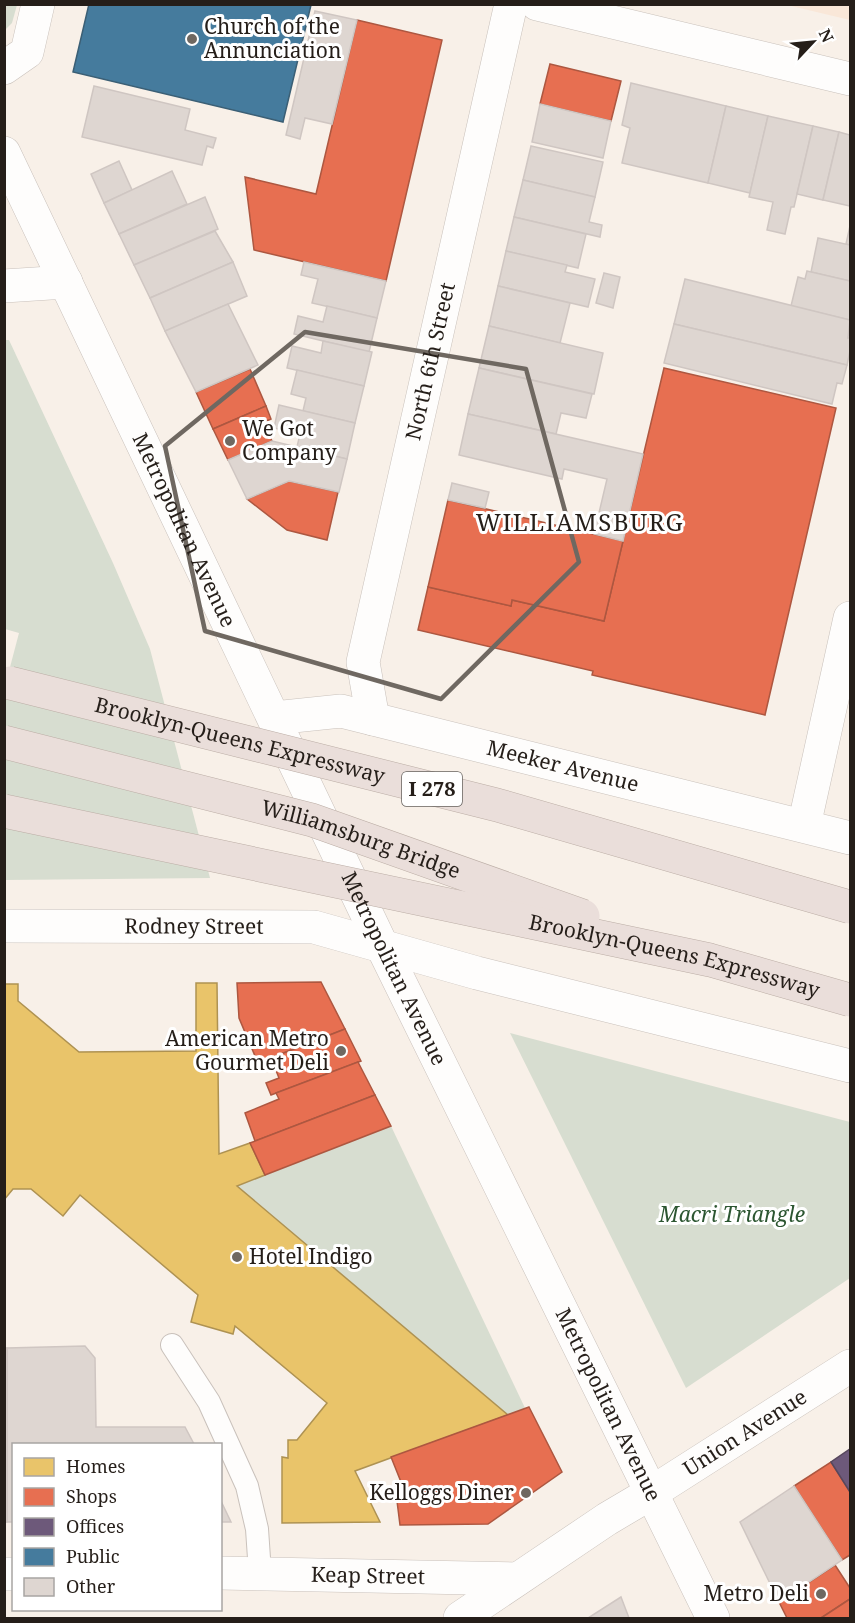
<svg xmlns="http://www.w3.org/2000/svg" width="855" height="1623" viewBox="0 0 855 1623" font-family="'Noto Serif',serif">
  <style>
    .built { fill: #f9e7d8 }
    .green { fill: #d7ddd0 }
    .homes { fill: #e9c46a; stroke: #ae9252; stroke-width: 1.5 }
    .shops { fill: #e76f51; stroke: #ad5740; stroke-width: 1.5 }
    .offices { fill: #6d597a; stroke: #57475d; stroke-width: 1.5 }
    .public { fill: #457b9d; stroke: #3b5f75; stroke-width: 1.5 }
    .building { fill: #ded6d1; stroke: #cfc6c2; stroke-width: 1.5 }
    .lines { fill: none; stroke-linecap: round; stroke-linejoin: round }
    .service-casing { stroke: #c9c1bb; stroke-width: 24 }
    .pedestrian-casing { stroke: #c9c1bb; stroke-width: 34 }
    .minor-casing { stroke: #c9c1bb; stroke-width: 34 }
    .secondary-casing { stroke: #c9c1bb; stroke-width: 34 }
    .service { stroke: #fefdfc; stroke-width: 22 }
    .pedestrian { stroke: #fefdfc; stroke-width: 33 }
    .minor { stroke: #fefdfc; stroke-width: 33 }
    .secondary { stroke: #fefdfc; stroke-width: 33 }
    .motorway-bridge-casing { stroke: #bbada5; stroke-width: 34; stroke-linecap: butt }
    .motorway-bridge { stroke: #eadeda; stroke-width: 33 }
    .marked { fill: none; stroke: #6f6861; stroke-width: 4.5; stroke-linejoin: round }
    .poi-dot { fill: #6f6861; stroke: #fff; stroke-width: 2 }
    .labels { text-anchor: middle; stroke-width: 6; stroke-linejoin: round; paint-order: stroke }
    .shield { fill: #fff; stroke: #66625e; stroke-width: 1.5 }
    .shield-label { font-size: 20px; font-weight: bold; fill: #251e19 }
    .poi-label { font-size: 21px; fill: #251e19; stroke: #fff; text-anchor: start }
    .street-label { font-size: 21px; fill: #251e19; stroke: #fff }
    .park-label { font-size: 21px; font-style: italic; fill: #2c5631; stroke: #fff }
    .quarter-label { font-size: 24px; letter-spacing: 1.5px; fill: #251e19; stroke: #fff }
  </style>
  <rect width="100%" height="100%" fill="#f8f0e8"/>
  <path class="built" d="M 787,5 L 850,5 L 850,20 Z"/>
  <g class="green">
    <path d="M 5,4 L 17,5 L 12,23 L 5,30 Z"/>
    <path d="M 5,340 L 9,340 L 113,563 L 150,649 L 210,878 L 5,880 L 4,690 L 19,633 L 5,629 Z"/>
    <path d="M 510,1033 L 850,1122 L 850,1278 L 686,1388 Z"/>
    <path d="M 391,1126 L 525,1408 L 508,1415 L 237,1186 Z"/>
  </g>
  <path class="homes" d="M 196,983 L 217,983 L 219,1154 L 250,1143 L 265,1175 L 237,1186 L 508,1415 L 355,1471 L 380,1522 L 282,1523 L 282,1457 L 288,1458 L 288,1440 L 297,1440 L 327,1403 L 235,1326 L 233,1334 L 191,1322 L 198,1295 L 80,1195 L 63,1216 L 31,1189 L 13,1189 L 4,1200 L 4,984 L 18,984 L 18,1001 L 79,1052 L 196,1051 Z"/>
  <g class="shops">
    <path d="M 357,20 L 442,40 L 386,281 L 254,250 L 245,177 L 316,194 Z"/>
    <path d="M 550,64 L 621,81 L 611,121 L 540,104 Z"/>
    <path d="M 664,368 L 836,408 L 765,715 L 592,675 L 593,671 L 418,630 L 428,587 L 511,606 L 512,600 L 604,621 Z"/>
    <path d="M 250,369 L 266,406 L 213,429 L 196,392 Z"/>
    <path d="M 266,406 L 271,419 L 264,422 L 272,441 L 228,460 L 213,429 Z"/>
    <path d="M 289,481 L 338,492 L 327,540 L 287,530 L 247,499 Z"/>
    <path d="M 448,500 L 623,541 L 604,621 L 512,600 L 511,606 L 428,587 Z"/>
    <path d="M 321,982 L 345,1029 L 258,1063 L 239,1018 L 237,983 Z"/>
    <path d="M 345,1029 L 361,1061 L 271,1095 L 266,1083 L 279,1078 L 271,1058 Z"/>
    <path d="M 358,1062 L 375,1095 L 255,1141 L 245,1113 L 279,1099 L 276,1093 Z"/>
    <path d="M 375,1095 L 391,1126 L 265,1175 L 250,1143 Z"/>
    <path d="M 529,1407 L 562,1472 L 488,1524 L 400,1525 L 395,1485 L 401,1482 L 391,1457 Z"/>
    <path d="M 831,1462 L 850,1492 L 850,1555 L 842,1560 L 794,1486 Z"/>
    <path d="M 835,1565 L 850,1588 L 850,1599 L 821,1618 L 787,1618 L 779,1602 Z"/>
    <path d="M 850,1599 L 850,1618 L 821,1618 Z"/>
  </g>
  <path class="offices" d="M 850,1449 L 850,1492 L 831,1462 Z"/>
  <path class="public" d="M 89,4 L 311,5 L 283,122 L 73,72 Z"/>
  <g class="building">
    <path d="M 315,11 L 357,20 L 332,124 L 305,118 L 300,139 L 286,135 Z"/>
    <path d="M 631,83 L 726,106 L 708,183 L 622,163 L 630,128 L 622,125 Z"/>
    <path d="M 94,86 L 190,109 L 185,130 L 216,138 L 213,148 L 207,146 L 202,165 L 82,137 Z"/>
    <path d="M 540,104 L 611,121 L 603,158 L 532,142 Z"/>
    <path d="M 726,106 L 768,116 L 750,193 L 708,183 Z"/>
    <path d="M 768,116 L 813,126 L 794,207 L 791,207 L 785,234 L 767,230 L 773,202 L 749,197 Z"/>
    <path d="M 813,126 L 839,132 L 823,200 L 797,194 Z"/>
    <path d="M 839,132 L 850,135 L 850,206 L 823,200 Z"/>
    <path d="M 531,146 L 603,162 L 595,197 L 523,180 Z"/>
    <path d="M 119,161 L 132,190 L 104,203 L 91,174 Z"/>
    <path d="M 172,171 L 187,204 L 119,234 L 104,203 Z"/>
    <path d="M 523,180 L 595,197 L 589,222 L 602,225 L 600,237 L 514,217 Z"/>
    <path d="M 205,197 L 218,229 L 134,265 L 119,234 Z"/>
    <path d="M 514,217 L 586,234 L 578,268 L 506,251 Z"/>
    <path d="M 850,226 L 850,245 L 846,244 Z"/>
    <path d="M 215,231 L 233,262 L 150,298 L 134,265 Z"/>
    <path d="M 818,238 L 850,245 L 850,281 L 811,272 Z"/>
    <path d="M 506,251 L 567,265 L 565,272 L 595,279 L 588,307 L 498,286 Z"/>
    <path d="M 233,262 L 247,296 L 165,331 L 150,298 Z"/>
    <path d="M 304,262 L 386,281 L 377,318 L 312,303 L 318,279 L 301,275 Z"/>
    <path d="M 807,271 L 850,281 L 850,320 L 791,306 L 798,277 L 805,279 Z"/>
    <path d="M 604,273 L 620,277 L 613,308 L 596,303 Z"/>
    <path d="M 685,279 L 850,320 L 848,338 L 850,338 L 850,351 L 847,365 L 674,324 Z"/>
    <path d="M 498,286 L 570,303 L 560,343 L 489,326 Z"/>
    <path d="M 228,304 L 258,365 L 196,392 L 165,331 Z"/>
    <path d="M 327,306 L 377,318 L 369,352 L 294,334 L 298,316 L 323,322 Z"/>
    <path d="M 674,324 L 847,365 L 842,384 L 837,383 L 832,404 L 664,363 Z"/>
    <path d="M 489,326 L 603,353 L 594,394 L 479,368 Z"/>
    <path d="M 323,341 L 372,352 L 364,386 L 287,368 L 292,346 L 321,353 Z"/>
    <path d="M 479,368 L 592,394 L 586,418 L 561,413 L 556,434 L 468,414 Z"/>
    <path d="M 297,370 L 364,386 L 355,423 L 303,411 L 306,398 L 291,394 Z"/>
    <path d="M 279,405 L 355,423 L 347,459 L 297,447 L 300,434 L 274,428 Z"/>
    <path d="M 468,414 L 643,454 L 623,541 L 594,534 L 607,479 L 564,469 L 562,479 L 459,455 Z"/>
    <path d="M 272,441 L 347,459 L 339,492 L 289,481 L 247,499 L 228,460 Z"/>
    <path d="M 452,483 L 489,492 L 485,508 L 448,500 Z"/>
    <path d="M 85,1346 L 95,1358 L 96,1427 L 185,1427 L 194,1444 L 14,1444 L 14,1522 L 7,1522 L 7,1348 Z"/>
    <rect x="4" y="1348" width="3" height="174"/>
    <path d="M 794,1486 L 842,1560 L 779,1602 L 740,1522 Z"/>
    <path d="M 220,1499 L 231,1522 L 220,1522 Z"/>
    <path d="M 621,1597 L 629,1618 L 588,1618 Z"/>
  </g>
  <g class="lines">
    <defs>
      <path id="service" d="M 172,1345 L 209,1402 L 247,1486 L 257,1529 L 260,1573"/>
      <path id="pedestrian" d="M 4,68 L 27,52 L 38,4"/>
      <g id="minor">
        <path d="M 537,4 L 850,79"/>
        <path id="s1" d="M 373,719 L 363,662 L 511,4"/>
        <path d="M 804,826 L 850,618"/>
        <path id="s2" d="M 220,1573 L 517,1579"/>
        <path d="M 4,1574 L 14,1574"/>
      </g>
      <g id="secondary">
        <path id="s3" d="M 4,153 L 383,948 L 713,1618"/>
        <path d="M 4,286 L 66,282"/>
        <path id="s4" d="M 274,718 L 341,711 L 850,838"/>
        <path id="s5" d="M 4,926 L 314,927 L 477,973 L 850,1066"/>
        <path id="s6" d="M 460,1618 L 607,1519 L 651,1493 L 850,1366"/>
      </g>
    </defs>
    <use href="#service" class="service-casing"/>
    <use href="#pedestrian" class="pedestrian-casing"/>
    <use href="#minor" class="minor-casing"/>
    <use href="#secondary" class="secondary-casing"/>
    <use href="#service" class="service"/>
    <use href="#pedestrian" class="pedestrian"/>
    <use href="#minor" class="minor"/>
    <use href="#secondary" class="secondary"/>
    <defs>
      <g id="motorway-bridge">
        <path id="s7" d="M 10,683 L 497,805 L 850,907"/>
        <path id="s8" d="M 4,742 L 312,820 L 583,916"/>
        <path id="s9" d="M 4,811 L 710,960 L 850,1000"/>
      </g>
    </defs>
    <use href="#motorway-bridge" class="motorway-bridge-casing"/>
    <use href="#motorway-bridge" class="motorway-bridge"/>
  </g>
  <path class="marked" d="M 305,332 L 526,369 L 579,562 L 441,699 L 205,631 L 165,446 Z"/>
  <g class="poi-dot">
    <circle cx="192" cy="39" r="6"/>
    <circle cx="230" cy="441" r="6"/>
    <circle cx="341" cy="1051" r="6"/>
    <circle cx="237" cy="1257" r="6"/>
    <circle cx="526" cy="1493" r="6"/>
    <circle cx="821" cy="1594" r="6"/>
  </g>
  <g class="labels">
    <rect class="shield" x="402" y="772" width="60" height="34" rx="4.5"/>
    <g class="shield-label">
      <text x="432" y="796">I 278</text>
    </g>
    <g class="poi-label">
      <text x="204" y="34">Church of the<tspan x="204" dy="24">Annunciation</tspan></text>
      <text x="242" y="436">We Got<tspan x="242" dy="24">Company</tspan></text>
      <text x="329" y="1046" text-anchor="end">American Metro<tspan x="329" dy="24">Gourmet Deli</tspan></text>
      <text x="249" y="1264">Hotel Indigo</text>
      <text x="514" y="1500" text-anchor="end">Kelloggs Diner</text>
      <text x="809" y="1601" text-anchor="end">Metro Deli</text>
    </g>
    <g class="street-label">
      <text dy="7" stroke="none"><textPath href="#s1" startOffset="366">North 6th Street</textPath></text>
      <text dy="7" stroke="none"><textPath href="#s3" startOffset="418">Metropolitan Avenue</textPath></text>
      <text dy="7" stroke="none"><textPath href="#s7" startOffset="237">Brooklyn-Queens Expressway</textPath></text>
      <text dy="7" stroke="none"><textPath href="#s4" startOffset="296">Meeker Avenue</textPath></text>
      <text dy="7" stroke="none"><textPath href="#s8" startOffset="370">Williamsburg Bridge</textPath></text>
      <text dy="7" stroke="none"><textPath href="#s5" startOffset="190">Rodney Street</textPath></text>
      <text dy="7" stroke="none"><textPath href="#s9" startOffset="686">Brooklyn-Queens Expressway</textPath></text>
      <text dy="7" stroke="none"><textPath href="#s3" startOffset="904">Metropolitan Avenue</textPath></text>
      <text dy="7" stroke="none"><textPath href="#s3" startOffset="1390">Metropolitan Avenue</textPath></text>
      <text dy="7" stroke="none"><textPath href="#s6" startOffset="340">Union Avenue</textPath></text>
      <text dy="7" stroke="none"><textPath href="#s2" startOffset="148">Keap Street</textPath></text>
    </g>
    <g class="park-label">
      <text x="732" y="1222">Macri Triangle</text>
    </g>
    <g class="quarter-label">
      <text x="580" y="531">WILLIAMSBURG</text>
    </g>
  </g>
  <rect width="855" height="1623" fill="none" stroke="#251e19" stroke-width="12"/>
  <rect x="12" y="1443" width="210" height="168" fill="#ffffff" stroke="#a8a5a3" stroke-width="1.5"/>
  <rect x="24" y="1458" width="30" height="18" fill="#e9c46a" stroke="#a8a5a3" stroke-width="1.5"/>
  <text x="66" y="1473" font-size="18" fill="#251e19">Homes</text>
  <rect x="24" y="1488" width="30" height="18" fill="#e76f51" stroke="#a8a5a3" stroke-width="1.5"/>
  <text x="66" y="1503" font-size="18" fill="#251e19">Shops</text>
  <rect x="24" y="1518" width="30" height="18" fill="#6d597a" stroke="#a8a5a3" stroke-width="1.5"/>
  <text x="66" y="1533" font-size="18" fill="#251e19">Offices</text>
  <rect x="24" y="1548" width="30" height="18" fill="#457b9d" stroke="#a8a5a3" stroke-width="1.5"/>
  <text x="66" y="1563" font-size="18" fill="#251e19">Public</text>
  <rect x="24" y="1578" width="30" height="18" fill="#ded6d1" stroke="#a8a5a3" stroke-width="1.5"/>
  <text x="66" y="1593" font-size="18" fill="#251e19">Other</text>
  <g transform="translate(813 42) rotate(64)" stroke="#ffffff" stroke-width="4.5" paint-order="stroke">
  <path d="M0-4.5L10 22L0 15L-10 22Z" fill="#251e19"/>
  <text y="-9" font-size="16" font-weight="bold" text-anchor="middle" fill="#251e19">N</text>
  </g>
</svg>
